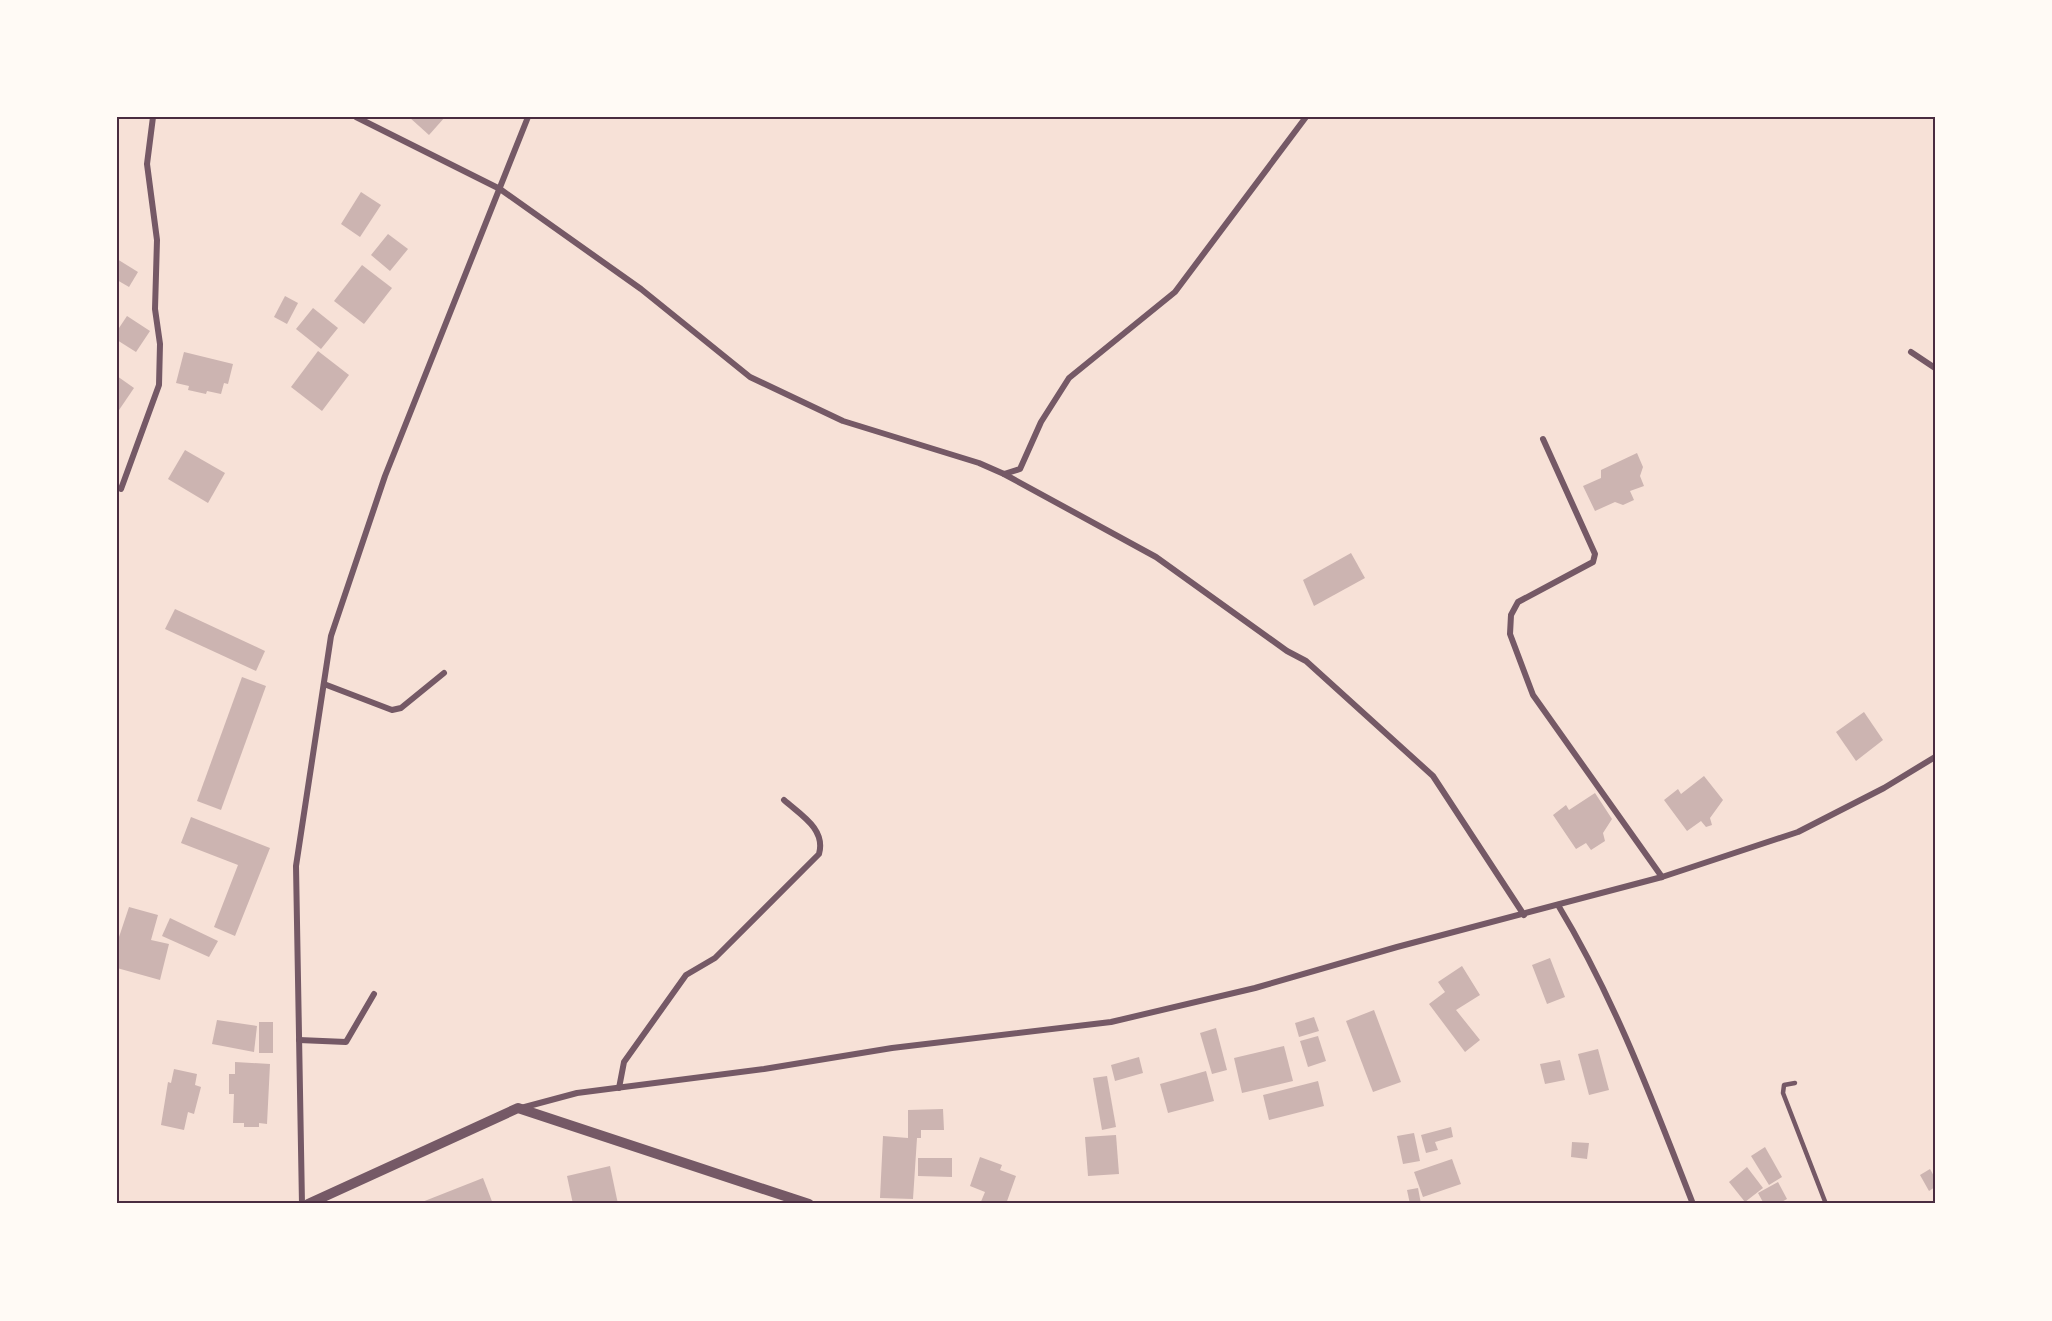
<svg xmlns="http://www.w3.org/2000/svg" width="2052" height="1321" viewBox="0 0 2052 1321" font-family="'Libre Baskerville',serif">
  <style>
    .building { fill: #ccb4b1 }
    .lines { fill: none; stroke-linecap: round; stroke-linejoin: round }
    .service { stroke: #755966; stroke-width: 4.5 }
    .minor { stroke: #755966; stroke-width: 6 }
    .tertiary { stroke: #755966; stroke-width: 10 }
    .neatline { fill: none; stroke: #4a2c40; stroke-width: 2 }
  </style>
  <rect width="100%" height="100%" fill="#f7e1d7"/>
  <g class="building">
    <path d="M 409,117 L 445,117 L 429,135 Z"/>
    <path d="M 361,192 L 381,205 L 360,237 L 341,224 Z"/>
    <path d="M 388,234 L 408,249 L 390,271 L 371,255 Z"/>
    <path d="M 117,259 L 138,272 L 129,287 L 117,280 Z"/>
    <path d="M 362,265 L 392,288 L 364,324 L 334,301 Z"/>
    <path d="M 285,296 L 298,303 L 287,324 L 274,317 Z"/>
    <path d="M 313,308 L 338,328 L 321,349 L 296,329 Z"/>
    <path d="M 127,316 L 150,331 L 136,352 L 117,340 L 117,331 Z"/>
    <path d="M 318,351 L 349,375 L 322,411 L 291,387 Z"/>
    <path d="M 184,352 L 233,364 L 228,384 L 224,383 L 221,394 L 207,391 L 206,394 L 188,390 L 189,386 L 176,383 Z"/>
    <path d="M 117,376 L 134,388 L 117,413 Z"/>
    <path d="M 185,450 L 225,473 L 208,503 L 168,479 Z"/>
    <path d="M 1637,453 L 1643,467 L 1640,476 L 1644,486 L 1630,491 L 1634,500 L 1623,505 L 1615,502 L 1595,511 L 1583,486 L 1601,478 L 1601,470 Z"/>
    <path d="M 1351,553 L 1365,578 L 1314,606 L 1303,580 Z"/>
    <path d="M 175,609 L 265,651 L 256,671 L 165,629 Z"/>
    <path d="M 242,677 L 266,686 L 221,810 L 197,801 Z"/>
    <path d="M 1864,712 L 1883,740 L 1856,761 L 1836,732 Z"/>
    <path d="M 1704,776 L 1723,800 L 1710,818 L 1712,825 L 1706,827 L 1701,821 L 1687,831 L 1664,800 L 1678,789 L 1681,794 Z"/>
    <path d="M 1595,793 L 1612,819 L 1603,833 L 1605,841 L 1591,850 L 1586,843 L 1576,849 L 1553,815 L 1566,805 L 1569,810 Z"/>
    <path d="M 191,817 L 270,848 L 235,936 L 214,927 L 238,865 L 181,843 Z"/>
    <path d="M 129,907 L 158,915 L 151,940 L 169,944 L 160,980 L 117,968 L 117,943 Z"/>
    <path d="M 170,918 L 218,941 L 209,957 L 162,936 Z"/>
    <path d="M 1550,958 L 1565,997 L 1547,1004 L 1532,965 Z"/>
    <path d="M 1462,966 L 1480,995 L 1456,1010 L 1480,1040 L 1465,1052 L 1429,1004 L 1445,992 L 1438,982 Z"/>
    <path d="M 1374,1010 L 1401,1082 L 1373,1092 L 1346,1021 Z"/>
    <path d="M 1314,1017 L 1319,1031 L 1299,1037 L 1295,1023 Z"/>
    <path d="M 217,1020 L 257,1026 L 254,1052 L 212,1044 Z"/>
    <rect x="259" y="1022" width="14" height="31"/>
    <path d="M 1216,1028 L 1227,1070 L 1212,1074 L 1200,1033 Z"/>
    <path d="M 1318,1036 L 1326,1061 L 1308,1067 L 1300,1041 Z"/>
    <path d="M 1284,1046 L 1293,1081 L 1242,1093 L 1234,1058 Z"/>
    <path d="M 1598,1049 L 1609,1090 L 1589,1095 L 1578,1054 Z"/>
    <path d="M 1139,1057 L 1143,1073 L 1115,1081 L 1111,1065 Z"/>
    <path d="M 1560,1060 L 1565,1080 L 1545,1084 L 1540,1064 Z"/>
    <path d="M 235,1062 L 270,1064 L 267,1124 L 259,1123 L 259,1127 L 244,1127 L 244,1123 L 233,1123 L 234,1094 L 229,1094 L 229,1074 L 235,1074 Z"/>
    <path d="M 174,1069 L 197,1074 L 195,1085 L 201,1087 L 194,1114 L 188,1112 L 184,1130 L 161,1125 L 168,1082 L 171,1083 Z"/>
    <path d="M 1206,1071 L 1214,1101 L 1168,1113 L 1160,1084 Z"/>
    <path d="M 1107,1076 L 1116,1127 L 1102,1130 L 1093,1078 Z"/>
    <path d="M 1318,1081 L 1324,1106 L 1269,1120 L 1263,1095 Z"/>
    <path d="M 943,1109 L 944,1130 L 921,1130 L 921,1138 L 917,1138 L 913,1199 L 880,1198 L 883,1136 L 908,1138 L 908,1110 Z"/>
    <path d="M 1451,1127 L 1453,1137 L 1435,1142 L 1438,1150 L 1426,1153 L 1421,1135 Z"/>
    <path d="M 1414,1133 L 1420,1161 L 1403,1164 L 1397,1136 Z"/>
    <path d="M 1116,1135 L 1119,1174 L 1088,1176 L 1085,1137 Z"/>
    <path d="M 1572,1142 L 1589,1143 L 1587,1159 L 1571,1157 Z"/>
    <path d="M 1765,1147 L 1782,1177 L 1769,1185 L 1751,1156 Z"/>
    <path d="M 980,1157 L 1002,1165 L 1000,1170 L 1016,1176 L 1006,1204 L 980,1204 L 985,1192 L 970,1186 Z"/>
    <path d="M 918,1158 L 952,1158 L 952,1177 L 918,1176 Z"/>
    <path d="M 1452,1159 L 1461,1184 L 1423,1197 L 1414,1172 Z"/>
    <path d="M 610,1166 L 618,1204 L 573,1204 L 567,1176 Z"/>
    <path d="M 1747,1167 L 1763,1188 L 1745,1202 L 1729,1182 Z"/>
    <path d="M 1930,1169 L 1935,1178 L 1935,1187 L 1929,1191 L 1920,1175 Z"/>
    <path d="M 483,1178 L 493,1204 L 417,1204 Z"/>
    <path d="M 1778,1182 L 1787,1199 L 1778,1204 L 1764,1204 L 1758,1193 Z"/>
    <path d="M 1418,1188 L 1421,1204 L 1410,1204 L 1407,1190 Z"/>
  </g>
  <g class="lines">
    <path class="service" d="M 1795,1083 L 1784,1085 L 1783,1093 L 1826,1204"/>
    <g class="minor">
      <path d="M 356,117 L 500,189 L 641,289 L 750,377 L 843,421 L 979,463 L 1004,474 L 1020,469 L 1041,422 L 1069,378 L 1175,292 L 1306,117"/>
      <path d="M 1911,352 L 1935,368"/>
      <path d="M 1543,439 L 1595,554 L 1593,562 L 1518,602 L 1511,615 L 1510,634 L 1533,695 L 1662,877"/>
      <path d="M 1004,474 L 1156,557 L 1287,651 L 1306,661 L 1433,776 L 1524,915"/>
      <path d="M 121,489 L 159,385 L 160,344 L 155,309 L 157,240 L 147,164 L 153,117"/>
      <path d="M 324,684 L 392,710 L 401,708 L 444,673"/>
      <path d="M 1558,905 C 1615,999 1653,1102 1693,1204"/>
      <path d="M 299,1040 L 346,1042 L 374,994"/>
      <path d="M 619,1088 L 624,1062 L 686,975 L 715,958 L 819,854 C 826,829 801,815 784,800"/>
      <path d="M 521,1108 L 577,1093 L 764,1069 L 892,1048 L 1111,1022 L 1255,988 L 1397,947 L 1662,877 L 1798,832 L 1884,788 L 1935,757"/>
      <path d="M 302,1204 L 296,866 L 331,636 L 385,476 L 528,117"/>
    </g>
    <path class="tertiary" d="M 308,1204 L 518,1108 L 809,1204"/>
  </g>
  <rect width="2052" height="1321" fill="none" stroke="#fffaf5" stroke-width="237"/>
  <rect x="118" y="118" width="1816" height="1084" class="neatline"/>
</svg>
